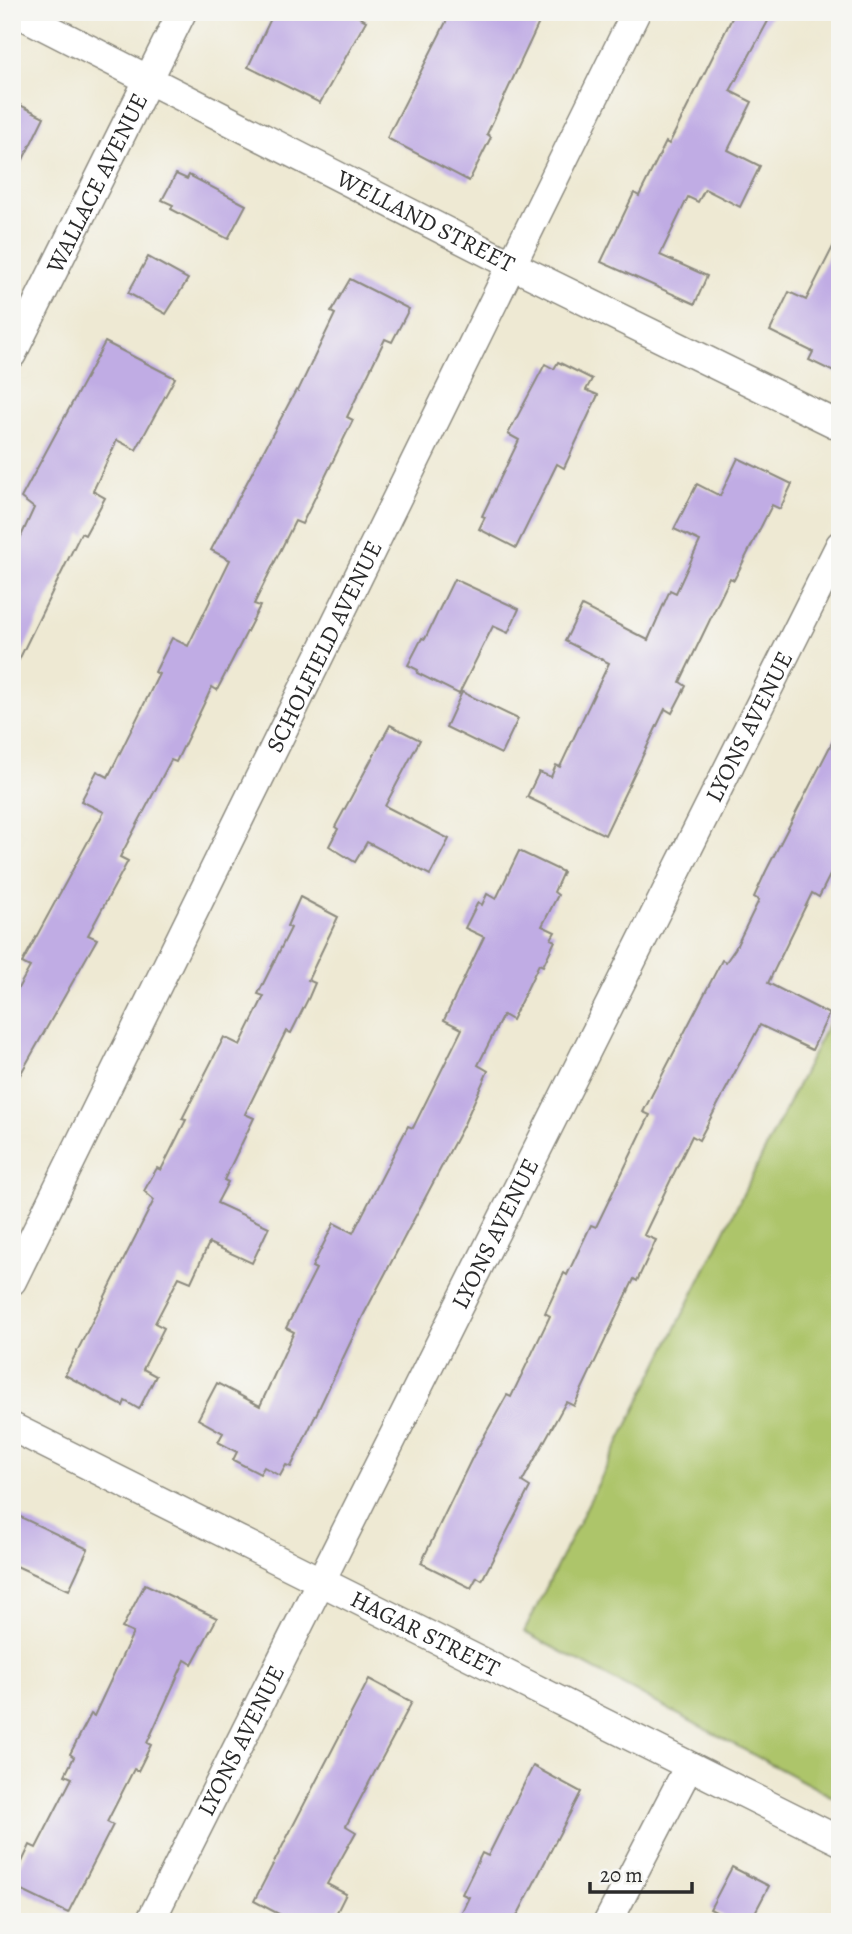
<svg xmlns="http://www.w3.org/2000/svg" width="852" height="1934" viewBox="0 0 852 1934" font-family="Alegreya,serif">
  <style>
    .green { fill: #adc56b; stroke: #6c784b; stroke-width: 2 }
    .building { fill: #c0ace4 }
    .lines { fill: none; stroke-linecap: round; stroke-linejoin: round }
    .street-casing { stroke: #8c8a7f; stroke-width: 31 }
    .street { stroke: #fff; stroke-width: 28 }
    .labels { text-anchor: middle; stroke-width: 6; stroke-linejoin: round; paint-order: stroke }
    .street-label { font-size: 24px; fill: #2b2b2b; stroke: #f6f6f2 }
  </style>
  <rect width="100%" height="100%" fill="#f6f6f2"/>
  <filter id="ink" filterUnits="userSpaceOnUse"><feTurbulence type="fractalNoise" baseFrequency=".0143" numOctaves="2"/><feDisplacementMap in="SourceGraphic" scale="14" xChannelSelector="R" yChannelSelector="G"/><feConvolveMatrix kernelMatrix="1 2 1 2 8 2 1 2 1" color-interpolation-filters="sRGB"/></filter>
  <filter id="wash" filterUnits="userSpaceOnUse"><feTurbulence type="fractalNoise" baseFrequency=".00686" numOctaves="4" result="noise"/><feDisplacementMap in="SourceGraphic" scale="28" xChannelSelector="R" yChannelSelector="G"/><feGaussianBlur stdDeviation="1.57" result="paint"/><feColorMatrix in="noise" values="0 0 0 0 0 0 0 0 0 0 0 0 0 0 0 0 0 1.4 0 .05"/><feComposite in="paint" operator="in"/></filter>
  <g filter="url(#wash)">
    <rect width="100%" height="100%" fill="#eee9d3"/>
    <path class="green" d="M 840,1000 L 840,1801 L 524,1632 Z"/>
    <g id="blocks">
      <g class="building">
        <path d="M 274,12 L 350,12 L 366,21 L 320,103 L 248,67 Z"/>
        <path d="M 451,12 L 544,12 L 487,134 L 491,137 L 469,181 L 387,138 Z"/>
        <path d="M 735,12 L 773,12 L 730,91 L 752,102 L 728,150 L 760,166 L 740,207 L 705,189 L 698,202 L 688,197 L 660,255 L 707,276 L 695,304 L 601,262 L 634,193 L 639,196 L 666,142 L 669,144 Z"/>
        <path d="M 12,101 L 44,117 L 12,182 Z"/>
        <path d="M 176,174 L 187,179 L 189,175 L 246,205 L 228,239 L 171,209 L 173,205 L 162,200 Z"/>
        <path d="M 840,233 L 840,375 L 809,360 L 813,352 L 770,331 L 789,292 L 806,300 Z"/>
        <path d="M 148,257 L 188,279 L 166,314 L 128,293 Z"/>
        <path d="M 350,279 L 409,309 L 392,342 L 385,339 L 347,417 L 353,420 L 302,524 L 295,521 L 254,604 L 260,606 L 217,690 L 212,687 L 176,762 L 171,760 L 120,857 L 128,861 L 88,935 L 97,939 L 12,1089 L 12,999 L 30,967 L 22,963 L 104,812 L 81,801 L 97,771 L 108,777 L 159,674 L 155,672 L 172,638 L 188,646 L 230,560 L 211,550 L 296,390 L 298,391 L 335,314 L 331,312 Z"/>
        <path d="M 105,342 L 175,378 L 136,450 L 117,440 L 93,491 L 105,498 L 85,535 L 81,533 L 12,674 L 12,556 L 34,508 L 21,498 Z"/>
        <path d="M 558,362 L 592,379 L 586,390 L 598,395 L 564,468 L 557,464 L 516,548 L 479,529 L 485,517 L 482,516 L 519,440 L 508,434 L 545,364 L 554,369 Z"/>
        <path d="M 738,458 L 792,484 L 780,509 L 772,505 L 734,580 L 730,578 L 680,682 L 686,686 L 672,713 L 665,709 L 605,835 L 527,797 L 539,772 L 551,777 L 556,765 L 560,767 L 609,663 L 565,641 L 582,606 L 648,640 L 670,590 L 676,593 L 700,541 L 674,529 L 697,484 L 720,496 Z"/>
        <path d="M 454,579 L 519,609 L 508,633 L 493,626 L 459,694 L 417,673 L 418,670 L 408,665 L 422,638 L 425,639 Z"/>
        <path d="M 462,692 L 518,719 L 501,754 L 446,727 Z"/>
        <path d="M 390,725 L 420,740 L 385,806 L 449,839 L 430,875 L 367,842 L 355,862 L 329,846 L 338,829 L 335,827 Z"/>
        <path d="M 840,727 L 840,855 L 819,897 L 812,893 L 768,983 L 829,1014 L 812,1050 L 760,1025 L 699,1140 L 692,1136 L 644,1235 L 656,1240 L 637,1281 L 634,1279 L 574,1406 L 566,1402 L 522,1482 L 530,1487 L 482,1580 L 477,1577 L 471,1588 L 421,1563 L 473,1456 L 507,1395 L 511,1397 L 550,1316 L 545,1313 L 564,1273 L 567,1275 L 591,1225 L 596,1227 L 650,1115 L 643,1112 L 722,960 L 726,962 L 735,949 L 759,900 L 754,897 L 766,871 Z"/>
        <path d="M 519,851 L 563,872 L 554,892 L 558,895 L 542,926 L 555,932 L 551,939 L 555,941 L 543,966 L 539,964 L 512,1020 L 503,1015 L 478,1065 L 488,1071 L 464,1124 L 364,1314 L 291,1467 L 286,1465 L 280,1476 L 264,1467 L 260,1474 L 233,1460 L 237,1452 L 218,1442 L 223,1433 L 198,1419 L 217,1383 L 260,1406 L 294,1332 L 286,1328 L 316,1269 L 312,1267 L 334,1223 L 353,1233 L 408,1126 L 413,1128 L 462,1029 L 444,1020 L 484,937 L 465,928 L 478,902 L 482,905 L 487,894 L 496,899 Z"/>
        <path d="M 300,897 L 338,917 L 308,980 L 315,983 L 309,997 L 291,1033 L 286,1031 L 245,1114 L 254,1118 L 224,1180 L 228,1182 L 217,1203 L 269,1227 L 252,1263 L 209,1243 L 191,1282 L 179,1277 L 155,1323 L 164,1328 L 143,1369 L 156,1376 L 139,1409 L 125,1401 L 123,1406 L 65,1375 L 154,1200 L 144,1191 L 157,1168 L 161,1170 L 186,1120 L 182,1119 L 224,1037 L 240,1045 L 264,996 L 258,994 L 291,928 L 287,926 Z"/>
        <path d="M 12,1513 L 88,1549 L 69,1590 L 12,1564 Z"/>
        <path d="M 145,1584 L 217,1618 L 192,1664 L 185,1660 L 147,1743 L 151,1745 L 138,1771 L 134,1769 L 107,1822 L 113,1825 L 68,1913 L 12,1886 L 12,1883 L 30,1845 L 36,1848 L 72,1778 L 65,1775 L 74,1757 L 70,1754 L 91,1714 L 94,1716 L 133,1633 L 122,1628 Z"/>
        <path d="M 369,1679 L 412,1702 L 346,1826 L 356,1832 L 327,1884 L 346,1894 L 332,1922 L 294,1922 L 254,1901 Z"/>
        <path d="M 533,1766 L 581,1792 L 514,1922 L 457,1922 L 469,1897 L 462,1894 L 482,1853 L 488,1856 Z"/>
        <path d="M 732,1867 L 769,1886 L 750,1922 L 735,1922 L 710,1909 Z"/>
      </g>
    </g>
  </g>
  <g filter="url(#ink)">
    <use href="#blocks" fill-opacity="0" stroke="#8c8a7f" stroke-width="2"/>
    <g class="lines">
      <defs>
        <g id="street">
          <path id="s1" d="M 16,12 L 510,264 L 840,426"/>
          <path id="s2" d="M 12,354 L 182,12"/>
          <path id="s3" d="M 12,1281 L 636,12"/>
          <path id="s4" d="M 12,1427 L 840,1841"/>
          <path id="s5" d="M 150,1922 L 840,545"/>
          <path d="M 608,1922 L 689,1766"/>
        </g>
      </defs>
      <use href="#street" class="street-casing"/>
      <use href="#street" class="street"/>
    </g>
  </g>
  <g class="labels">
    <g class="street-label">
      <text dy="8" stroke="none"><textPath href="#s2" startOffset="191">WALLACE AVENUE</textPath></text>
      <text dy="8" stroke="none"><textPath href="#s1" startOffset="460">WELLAND STREET</textPath></text>
      <text dy="8" stroke="none"><textPath href="#s3" startOffset="707">SCHOLFIELD AVENUE</textPath></text>
      <text dy="8" stroke="none"><textPath href="#s5" startOffset="1337">LYONS AVENUE</textPath></text>
      <text dy="8" stroke="none"><textPath href="#s5" startOffset="770">LYONS AVENUE</textPath></text>
      <text dy="8" stroke="none"><textPath href="#s4" startOffset="462">HAGAR STREET</textPath></text>
      <text dy="8" stroke="none"><textPath href="#s5" startOffset="203">LYONS AVENUE</textPath></text>
    </g>
  </g>
  <rect width="852" height="1934" fill="none" stroke="#f6f6f2" stroke-width="42"/>
  <path d="M590 1882v10h102v-10" fill="none" stroke="#2b2b2b" stroke-width="3.5"/>
  <text x="600" y="1882" font-size="21" fill="#2b2b2b" stroke="#f6f6f2" stroke-width="5" paint-order="stroke">20 m</text>
</svg>
